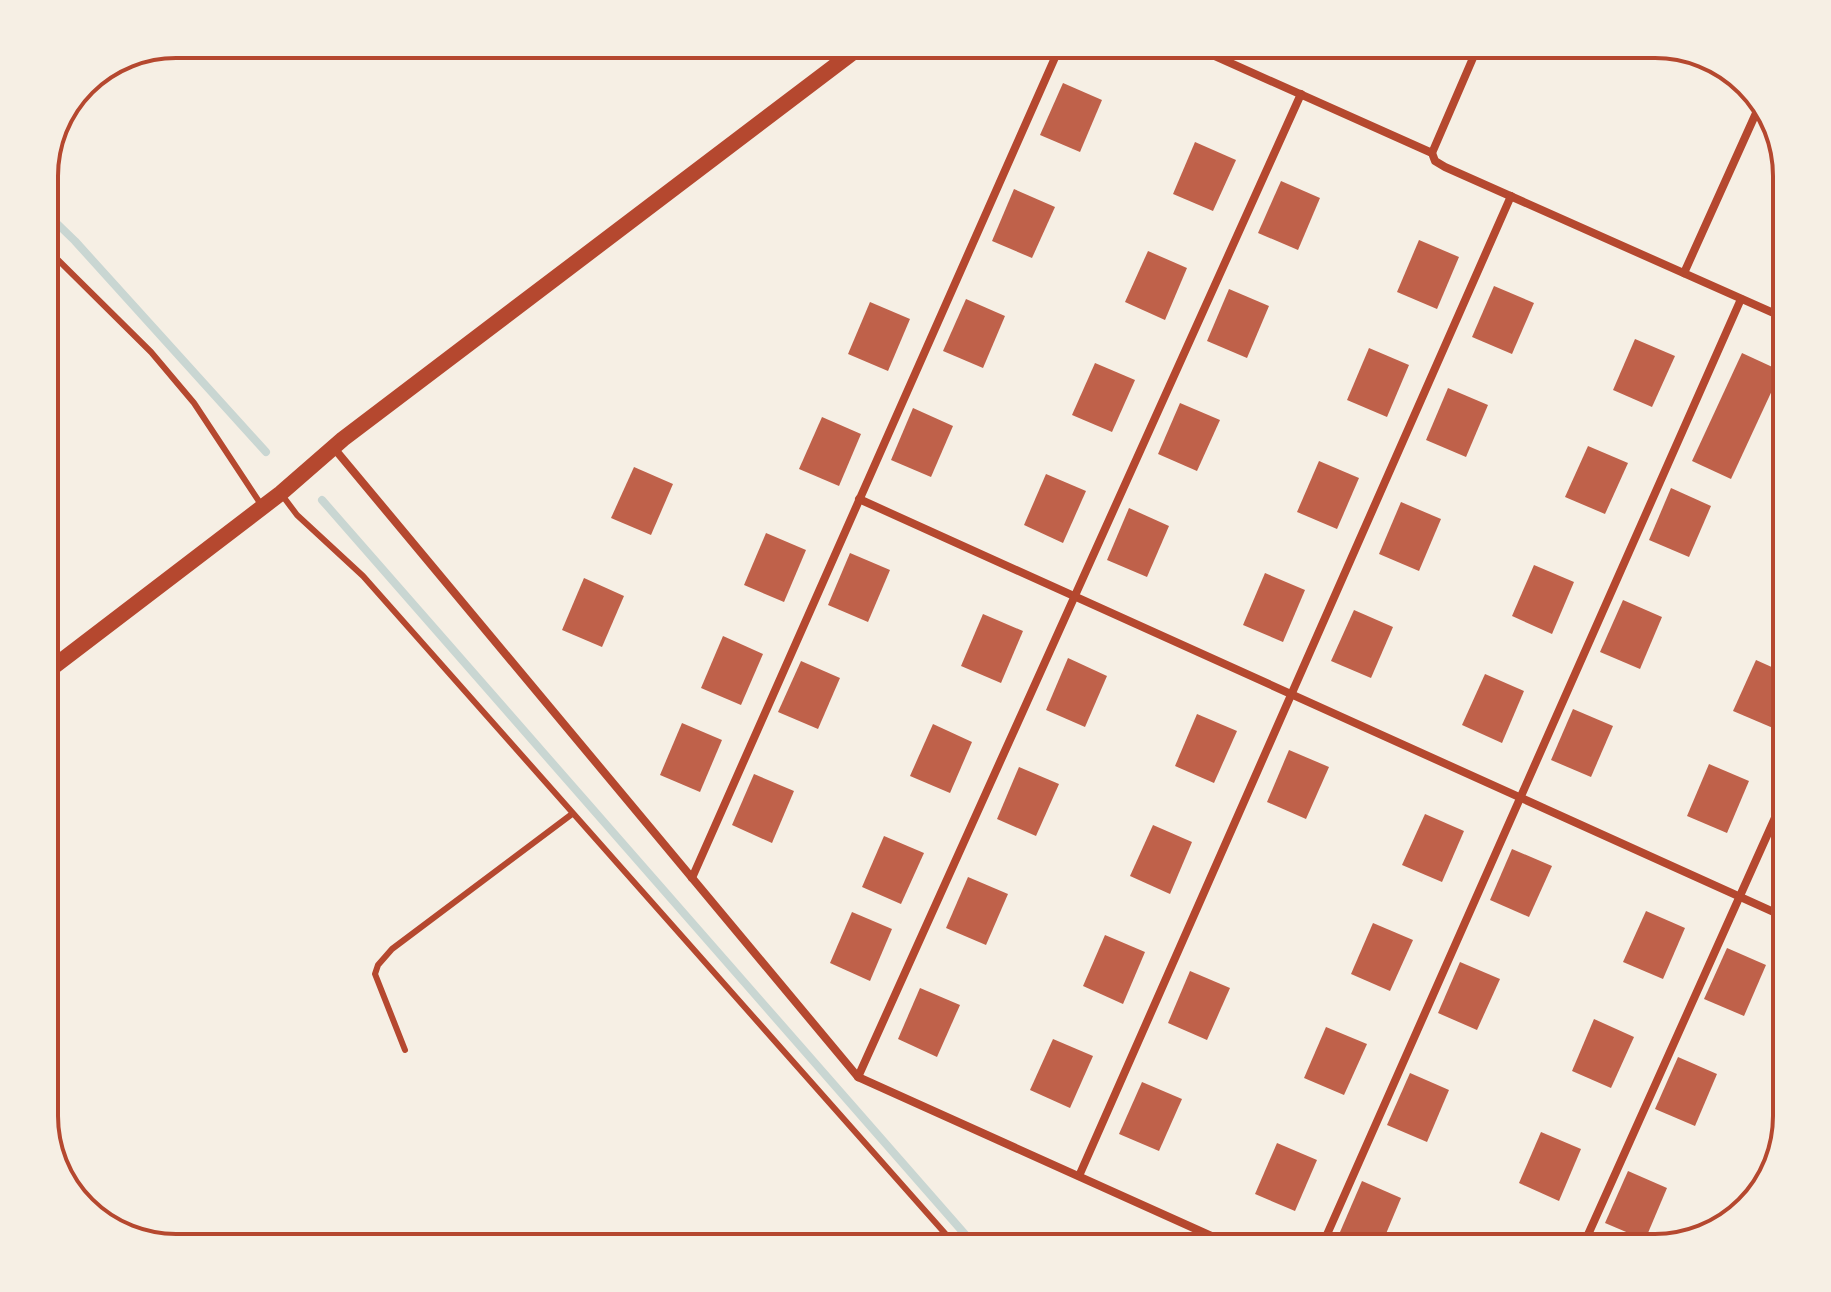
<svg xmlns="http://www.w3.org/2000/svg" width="1831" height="1292" viewBox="0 0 1831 1292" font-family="'Crimson Pro',serif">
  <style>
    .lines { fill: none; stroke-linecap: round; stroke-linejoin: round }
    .stream { stroke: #c9d6d2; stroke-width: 8 }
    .building { fill: #bf614a }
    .service { stroke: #b5482f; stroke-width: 6 }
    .minor { stroke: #b5482f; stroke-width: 8 }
    .secondary { stroke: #b5482f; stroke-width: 16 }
    .rim { fill: none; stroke: #b5482f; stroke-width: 4 }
  </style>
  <rect width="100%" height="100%" fill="#f6efe4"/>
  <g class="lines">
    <g class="stream">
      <path d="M 44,211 L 75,241 L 266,452"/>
      <path d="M 322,500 L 977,1248"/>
    </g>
  </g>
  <g class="building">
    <path d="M 1063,83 L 1102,100 L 1080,152 L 1040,135 Z"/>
    <path d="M 1195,142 L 1236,160 L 1213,211 L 1173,194 Z"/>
    <path d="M 1281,181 L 1320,198 L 1298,250 L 1258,233 Z"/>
    <path d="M 1014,189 L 1055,207 L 1032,258 L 992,241 Z"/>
    <path d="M 1419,240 L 1459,257 L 1437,309 L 1397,292 Z"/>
    <path d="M 1148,251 L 1187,268 L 1165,320 L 1125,302 Z"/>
    <path d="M 1494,286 L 1534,303 L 1512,354 L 1472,337 Z"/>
    <path d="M 1229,289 L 1269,306 L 1247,358 L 1207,341 Z"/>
    <path d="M 966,299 L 1005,316 L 983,368 L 943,351 Z"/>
    <path d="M 870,302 L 910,319 L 888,371 L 848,354 Z"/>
    <path d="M 1635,339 L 1675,356 L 1652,407 L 1613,390 Z"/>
    <path d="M 1369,348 L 1409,365 L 1387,417 L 1347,400 Z"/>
    <path d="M 1742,353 L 1781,371 L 1731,479 L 1692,461 Z"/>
    <path d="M 1095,363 L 1135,380 L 1112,432 L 1072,415 Z"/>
    <path d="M 1448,388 L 1488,405 L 1466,457 L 1426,440 Z"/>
    <path d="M 1180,403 L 1220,420 L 1197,471 L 1158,454 Z"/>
    <path d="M 913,408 L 953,426 L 931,477 L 891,460 Z"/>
    <path d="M 822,417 L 861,434 L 839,486 L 799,469 Z"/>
    <path d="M 1588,446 L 1628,463 L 1605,514 L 1565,497 Z"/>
    <path d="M 1319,461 L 1359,478 L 1337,529 L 1297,512 Z"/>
    <path d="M 634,467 L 673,484 L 651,535 L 611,518 Z"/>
    <path d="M 1046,474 L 1086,491 L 1063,543 L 1024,525 Z"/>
    <path d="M 1671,488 L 1711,506 L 1689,557 L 1649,540 Z"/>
    <path d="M 1401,502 L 1441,519 L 1419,571 L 1379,554 Z"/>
    <path d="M 1129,508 L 1169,526 L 1147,577 L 1107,560 Z"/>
    <path d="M 766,533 L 806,550 L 784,602 L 744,585 Z"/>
    <path d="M 850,553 L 890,570 L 868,622 L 828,605 Z"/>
    <path d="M 1534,565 L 1574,582 L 1552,634 L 1512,616 Z"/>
    <path d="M 1265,573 L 1305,590 L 1283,642 L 1243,625 Z"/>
    <path d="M 584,578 L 624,596 L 602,647 L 562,630 Z"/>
    <path d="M 1623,600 L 1662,617 L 1640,669 L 1600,652 Z"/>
    <path d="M 1354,610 L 1393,627 L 1371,678 L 1331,661 Z"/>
    <path d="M 983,614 L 1023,631 L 1001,683 L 961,666 Z"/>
    <path d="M 723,636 L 763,654 L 741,705 L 701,688 Z"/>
    <path d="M 1068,658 L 1107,676 L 1085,727 L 1046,710 Z"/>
    <path d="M 1756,660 L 1787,674 L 1787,697 L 1773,728 L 1733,711 Z"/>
    <path d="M 801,661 L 840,678 L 818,729 L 778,712 Z"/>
    <path d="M 1485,674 L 1524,691 L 1502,743 L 1462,725 Z"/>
    <path d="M 1573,709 L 1613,726 L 1591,777 L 1551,760 Z"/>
    <path d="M 1197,714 L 1237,731 L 1214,783 L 1175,766 Z"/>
    <path d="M 682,723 L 722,740 L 700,792 L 660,775 Z"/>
    <path d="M 933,724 L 972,742 L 950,793 L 910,776 Z"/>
    <path d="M 1289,750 L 1329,767 L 1306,819 L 1267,802 Z"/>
    <path d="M 1709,764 L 1749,781 L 1727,833 L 1687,816 Z"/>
    <path d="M 1019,767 L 1059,784 L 1036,836 L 997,819 Z"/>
    <path d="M 754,774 L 794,791 L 772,843 L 732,825 Z"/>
    <path d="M 1425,814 L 1464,831 L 1442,882 L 1402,865 Z"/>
    <path d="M 1787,822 L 1787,865 L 1772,858 Z"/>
    <path d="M 1153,825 L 1192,842 L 1170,894 L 1130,876 Z"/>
    <path d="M 884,836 L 924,853 L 901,904 L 862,887 Z"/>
    <path d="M 1512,849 L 1552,866 L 1529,917 L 1490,900 Z"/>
    <path d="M 968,877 L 1008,894 L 986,945 L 946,928 Z"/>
    <path d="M 1646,911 L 1685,928 L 1663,979 L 1623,962 Z"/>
    <path d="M 852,912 L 892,929 L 870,981 L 830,963 Z"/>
    <path d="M 1373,923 L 1413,940 L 1390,991 L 1351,974 Z"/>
    <path d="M 1105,935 L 1145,952 L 1123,1004 L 1083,986 Z"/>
    <path d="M 1727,948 L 1766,965 L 1744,1016 L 1704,999 Z"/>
    <path d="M 1460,962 L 1500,979 L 1477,1030 L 1438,1013 Z"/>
    <path d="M 1190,971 L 1230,988 L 1207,1040 L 1168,1023 Z"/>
    <path d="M 920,988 L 960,1005 L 937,1057 L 898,1039 Z"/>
    <path d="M 1594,1019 L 1634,1037 L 1611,1088 L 1572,1071 Z"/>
    <path d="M 1326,1027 L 1367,1044 L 1344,1095 L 1304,1078 Z"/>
    <path d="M 1053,1039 L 1093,1056 L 1070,1108 L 1030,1090 Z"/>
    <path d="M 1678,1057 L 1717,1074 L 1695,1126 L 1655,1109 Z"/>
    <path d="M 1410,1073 L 1449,1090 L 1427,1142 L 1387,1125 Z"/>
    <path d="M 1142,1082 L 1182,1099 L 1159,1151 L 1119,1134 Z"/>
    <path d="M 1541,1132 L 1581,1149 L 1559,1201 L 1519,1183 Z"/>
    <path d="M 1277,1143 L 1317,1160 L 1295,1211 L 1255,1194 Z"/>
    <path d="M 1628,1171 L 1667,1188 L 1645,1240 L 1605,1223 Z"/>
    <path d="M 1362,1181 L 1401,1198 L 1380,1248 L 1340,1232 Z"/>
    <path d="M 1158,1236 L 1187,1248 L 1152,1248 Z"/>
  </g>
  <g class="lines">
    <g class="service">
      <path d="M 44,246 L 151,352 L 194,403 L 262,506"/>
      <path d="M 282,495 L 297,515 L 363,576 L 958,1248"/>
      <path d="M 405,1050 L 375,974 L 378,965 L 392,949 L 572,814"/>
    </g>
    <g class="minor">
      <path d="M 1188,44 L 1432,153 L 1435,161 L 1445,167 L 1787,319"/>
      <path d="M 1432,153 L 1479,44"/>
      <path d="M 1684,273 L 1761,102"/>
      <path d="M 333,447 L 858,1077 L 1238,1248"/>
      <path d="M 859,499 L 1787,918"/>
      <path d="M 692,878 L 1061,44"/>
      <path d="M 858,1077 L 1301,94"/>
      <path d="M 1079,1176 L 1511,196"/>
      <path d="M 1321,1248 L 1741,299"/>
      <path d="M 1582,1248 L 1787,791"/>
    </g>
    <path class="secondary" d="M 44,674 L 281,493 L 343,439 L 864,44"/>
  </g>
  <path d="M0 0H1831V1292H0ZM176 58H1655A118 118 0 0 1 1773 176V1116A118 118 0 0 1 1655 1234H176A118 118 0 0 1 58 1116V176A118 118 0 0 1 176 58Z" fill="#f6efe4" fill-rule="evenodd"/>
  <path class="rim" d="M176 58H1655A118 118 0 0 1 1773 176V1116A118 118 0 0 1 1655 1234H176A118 118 0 0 1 58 1116V176A118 118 0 0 1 176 58Z"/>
</svg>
